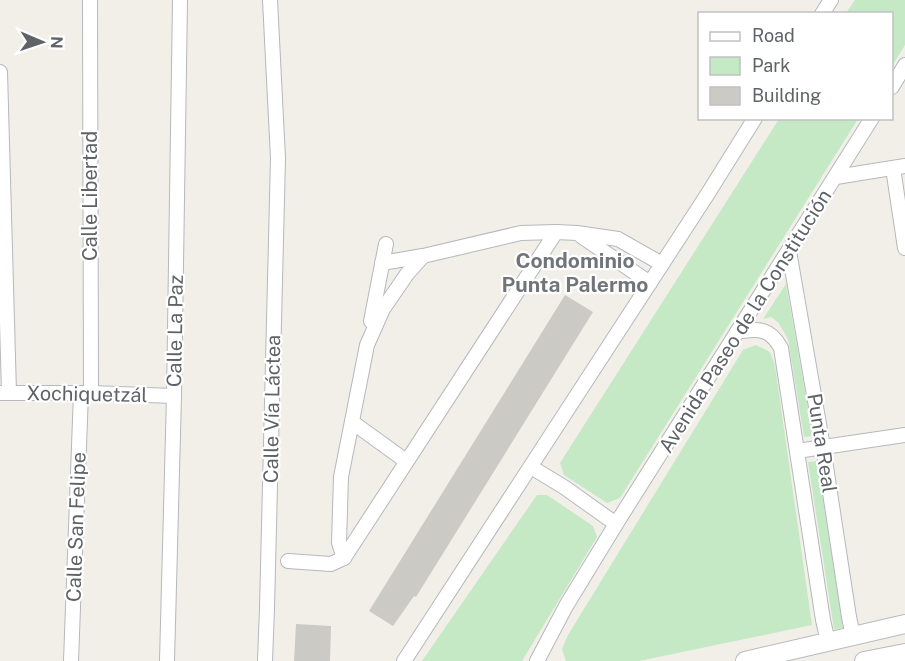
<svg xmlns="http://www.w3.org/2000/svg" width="905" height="661" viewBox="0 0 905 661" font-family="'Public Sans',sans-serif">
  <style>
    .green { fill: #c5e8c5 }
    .building { fill: #cccac5 }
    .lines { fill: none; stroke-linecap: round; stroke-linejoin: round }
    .minor-casing { stroke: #b5b8bc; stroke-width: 16 }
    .secondary-casing { stroke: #b6babf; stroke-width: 20 }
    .minor { stroke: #fff; stroke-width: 14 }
    .secondary { stroke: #fff; stroke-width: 18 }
    .labels { text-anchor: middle; stroke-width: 4.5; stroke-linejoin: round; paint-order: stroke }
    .street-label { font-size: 20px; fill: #5f6368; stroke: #fff }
    .neighbourhood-label { font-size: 21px; font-weight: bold; fill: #70757a; stroke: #fff }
  </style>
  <rect width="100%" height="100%" fill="#f1efe8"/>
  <g class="green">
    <path d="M 855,0 L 905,0 L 905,45 L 892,66 L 892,14 L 846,13 Z"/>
    <path d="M 779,119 L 858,119 L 620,498 L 607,503 L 564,475 L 560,463 Z"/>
    <path d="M 786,284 L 813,436 L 804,437 L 788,339 L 778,322 L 771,317 L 763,319 Z"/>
    <path d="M 756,345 L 770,352 L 775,366 L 812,625 L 639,661 L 566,661 L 562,649 L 568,635 L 743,350 Z"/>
    <path d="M 817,461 L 843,628 L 834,629 L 808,462 Z"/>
    <path d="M 537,495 L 547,495 L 593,526 L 597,537 L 522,661 L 422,661 Z"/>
  </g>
  <g class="building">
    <path d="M 565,295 L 593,312 L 416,597 L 414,596 L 393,626 L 369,611 Z"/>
    <path d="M 296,624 L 331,626 L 330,661 L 294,661 Z"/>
  </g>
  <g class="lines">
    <defs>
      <g id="minor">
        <path d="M 90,0 L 91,393"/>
        <path d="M 822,14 L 831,0"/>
        <path d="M 0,72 L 9,393"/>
        <path d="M 892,87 L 905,65"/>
        <path d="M 893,168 L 905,248"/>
        <path d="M 836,177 L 905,166"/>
        <path d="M 581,236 L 650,283"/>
        <path d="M 789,251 L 823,447 L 849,617 L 853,636"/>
        <path d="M 382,263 L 423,256 L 521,233 L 556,232 L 577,233 L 618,239 L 662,264"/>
        <path d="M 371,321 L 386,244"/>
        <path d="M 737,332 C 758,328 770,328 781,348 L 823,620 L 828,642"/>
        <path d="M 0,393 L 91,393 L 174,396"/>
        <path d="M 352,422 L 406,461"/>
        <path d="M 797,451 L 905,435"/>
        <path d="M 531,467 L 564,487 L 616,524"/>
        <path d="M 344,558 L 339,543 L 341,477 L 367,345 L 383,309 L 407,274 L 423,256"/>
        <path d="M 288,561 L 331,564 L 344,558 L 556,232"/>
        <path d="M 71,661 L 81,393"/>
        <path d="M 167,661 L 174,396 L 180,0"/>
        <path d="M 265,661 L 267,608 L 278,158 L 270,0"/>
        <path d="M 404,661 L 707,195 L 755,118"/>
        <path d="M 537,661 L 566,606 L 616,524 L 872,118"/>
      </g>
      <g id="secondary">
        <path d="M 745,661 L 905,624"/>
        <path d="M 864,661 L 905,653"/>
      </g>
    </defs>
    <use href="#minor" class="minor-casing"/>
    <use href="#secondary" class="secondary-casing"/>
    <use href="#minor" class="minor"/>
    <use href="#secondary" class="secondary"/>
  </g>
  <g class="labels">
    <g class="street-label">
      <text transform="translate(90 196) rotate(-90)" y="7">Calle Libertad</text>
      <text transform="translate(745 321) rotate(-58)" y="7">Avenida Paseo de la Constitución</text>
      <text transform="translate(175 331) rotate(-89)" y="7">Calle La Paz</text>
      <text transform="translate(87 394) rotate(1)" y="7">Xochiquetzál</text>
      <text transform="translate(272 409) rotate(-89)" y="7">Calle Vía Láctea</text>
      <text transform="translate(822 443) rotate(81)" y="7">Punta Real</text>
      <text transform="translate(76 527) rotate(-88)" y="7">Calle San Felipe</text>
    </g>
    <g class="neighbourhood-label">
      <text x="575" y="268">Condominio<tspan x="575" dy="24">Punta Palermo</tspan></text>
    </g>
  </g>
  <rect x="698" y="12" width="195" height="108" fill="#ffffff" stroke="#bfc1c3" stroke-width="1.5"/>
  <rect x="710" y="32" width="30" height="9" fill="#ffffff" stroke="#bfc1c3" stroke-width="1.5"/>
  <text x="752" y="42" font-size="18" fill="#5f6368">Road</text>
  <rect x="710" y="57" width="30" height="18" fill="#c5e8c5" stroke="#bfc1c3" stroke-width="1.5"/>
  <text x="752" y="72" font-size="18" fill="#5f6368">Park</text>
  <rect x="710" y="87" width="30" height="18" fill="#cccac5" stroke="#bfc1c3" stroke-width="1.5"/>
  <text x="752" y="102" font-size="18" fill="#5f6368">Building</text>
  <g transform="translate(42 42) rotate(92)" stroke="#ffffff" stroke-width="4.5" paint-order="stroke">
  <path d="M0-4.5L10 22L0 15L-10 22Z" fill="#5f6368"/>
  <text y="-9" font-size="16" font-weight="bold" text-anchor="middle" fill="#5f6368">N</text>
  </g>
</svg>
